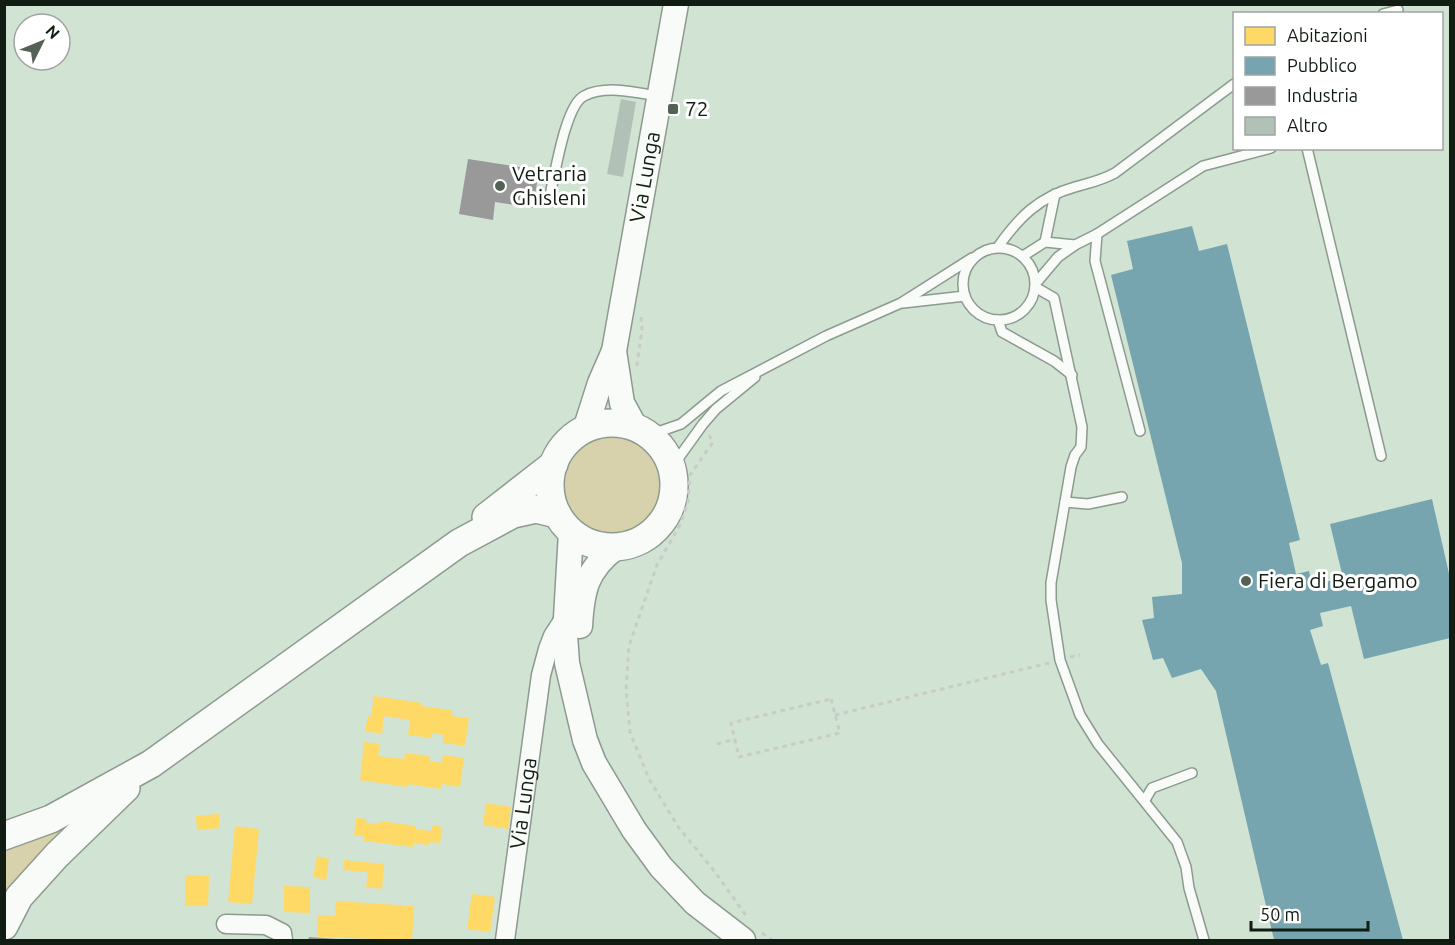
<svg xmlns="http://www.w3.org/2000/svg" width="1455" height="945" viewBox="0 0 1455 945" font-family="Ubuntu,sans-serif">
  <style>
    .green { fill: #d8d2ac }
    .homes { fill: #ffd966 }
    .public { fill: #76a5af }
    .industry { fill: #999 }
    .building { fill: #b2c1b6 }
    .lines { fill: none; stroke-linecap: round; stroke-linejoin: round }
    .service-casing { stroke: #8d9a8e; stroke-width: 12 }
    .minor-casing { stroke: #8d9a8e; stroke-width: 21 }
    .tertiary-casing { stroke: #8d9a8e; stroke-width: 27 }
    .secondary-casing { stroke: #8d9a8e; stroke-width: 30 }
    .path { stroke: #c8ccc8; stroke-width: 3; stroke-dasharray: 4.5 4.5; stroke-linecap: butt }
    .service { stroke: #f8fbf8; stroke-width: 9 }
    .minor { stroke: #f8fbf8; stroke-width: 18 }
    .tertiary { stroke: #f8fbf8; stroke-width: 24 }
    .secondary { stroke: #f8fbf8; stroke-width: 27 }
    .poi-dot { fill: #546255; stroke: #fff; stroke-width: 2 }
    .labels { text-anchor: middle; stroke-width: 6; stroke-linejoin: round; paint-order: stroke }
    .poi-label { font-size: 21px; fill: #111d12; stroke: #fff; text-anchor: start }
    .street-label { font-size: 21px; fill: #111d12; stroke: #fff }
  </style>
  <rect width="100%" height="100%" fill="#d1e3d2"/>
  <g class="green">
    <circle cx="614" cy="486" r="52"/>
    <path d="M 90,811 L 5,907 L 5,842 Z"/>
  </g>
  <g class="homes">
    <path d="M 374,696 L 422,703 L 421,706 L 452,710 L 452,716 L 469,718 L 465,746 L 443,743 L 444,735 L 432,733 L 432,738 L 408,735 L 410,720 L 384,716 L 382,734 L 365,731 L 368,716 L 371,717 Z"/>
    <path d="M 364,742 L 380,744 L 378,756 L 404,759 L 405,753 L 430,756 L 429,761 L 442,763 L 443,755 L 464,758 L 460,787 L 442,784 L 441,789 L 408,784 L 407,787 L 360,780 Z"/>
    <path d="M 486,803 L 511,807 L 508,829 L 483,825 Z"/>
    <path d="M 219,814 L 220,828 L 197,830 L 196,816 Z"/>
    <path d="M 356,818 L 367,819 L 366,823 L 379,824 L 380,821 L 416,826 L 415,829 L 431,831 L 432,825 L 442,827 L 440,843 L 430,842 L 429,845 L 413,843 L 413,847 L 364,841 L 364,836 L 354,835 Z"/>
    <path d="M 235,826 L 259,829 L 252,904 L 228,902 Z"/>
    <path d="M 317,856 L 329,859 L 326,880 L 313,877 Z"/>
    <path d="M 344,860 L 384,864 L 382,889 L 366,887 L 368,872 L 343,870 Z"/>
    <path d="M 185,875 L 209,876 L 208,906 L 185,906 Z"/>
    <path d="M 284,886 L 310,887 L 310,913 L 284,912 Z"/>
    <path d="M 472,894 L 495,897 L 490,932 L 467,929 Z"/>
    <path d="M 336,901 L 414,906 L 412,940 L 317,937 L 318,915 L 335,916 Z"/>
  </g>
  <path class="public" d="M 1192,226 L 1199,251 L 1227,244 L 1300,540 L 1289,543 L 1296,574 L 1309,571 L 1312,585 L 1343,578 L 1330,524 L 1432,499 L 1450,578 L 1450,638 L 1364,659 L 1351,606 L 1320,613 L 1323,626 L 1310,630 L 1321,665 L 1328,663 L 1403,940 L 1274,940 L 1216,691 L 1201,669 L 1172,678 L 1163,658 L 1153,660 L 1142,620 L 1154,618 L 1152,597 L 1182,594 L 1182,563 L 1111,275 L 1133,269 L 1127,241 Z"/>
  <g class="industry">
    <path d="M 468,159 L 539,170 L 533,208 L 495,202 L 493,220 L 459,214 Z"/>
    <path d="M 309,937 L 337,939 L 337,940 L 308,940 Z"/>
  </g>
  <path class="building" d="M 621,99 L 636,102 L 623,177 L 607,174 Z"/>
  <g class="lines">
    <defs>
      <g id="service">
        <path d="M 1383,14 L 1398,10"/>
        <path d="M 1307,148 L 1381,456"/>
        <path d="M 551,190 C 556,169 566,105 584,96 C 605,85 635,92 657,96"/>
        <path d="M 1097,234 L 1095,261 L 1140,431"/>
        <path d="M 1045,242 L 1055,194"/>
        <path d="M 998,247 C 1019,217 1039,197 1075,187 C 1092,182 1100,181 1115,173 L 1234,84"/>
        <circle cx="999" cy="284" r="36"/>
        <path d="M 1023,256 L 1045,242 L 1075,245"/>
        <path d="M 1036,283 L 1058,257 L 1075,245 L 1097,234 L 1203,166 L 1271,148"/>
        <path d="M 1035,287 L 1054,298 L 1082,427 L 1081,447 L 1075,455 L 1071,467 L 1051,583 L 1051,600 L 1060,660 L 1080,715 L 1098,744 L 1177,842 L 1186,867 L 1189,888 L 1204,940"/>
        <path d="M 903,303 L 965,296"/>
        <path d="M 998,320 L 1002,332 L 1054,361 L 1072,375"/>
        <path d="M 649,435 L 681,424 L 721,391 L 826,336 L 901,303 L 972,258"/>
        <path d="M 672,467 L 703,424 L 716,409 L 755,377"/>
        <path d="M 1065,502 L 1088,504 L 1122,497"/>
        <path d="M 1145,800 L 1152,788 L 1192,773"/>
      </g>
      <g id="minor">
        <path d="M 226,924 L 266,925 L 282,933 L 283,940"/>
        <path id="s1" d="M 505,940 L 541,675 L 548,649 L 553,636 L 566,616"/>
      </g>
      <g id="tertiary">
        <path d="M 614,351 L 622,403 L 635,427"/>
        <path id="s2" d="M 585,430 L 600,383 L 614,351 L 676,4"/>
        <path d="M 571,532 L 565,635 L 567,663 L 585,740 L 594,763 L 634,830 L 661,867 L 695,903 L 743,940"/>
        <path d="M 580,626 C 582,591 586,570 615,548"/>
      </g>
      <g id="secondary">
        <circle cx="612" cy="485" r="62"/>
        <path d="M 486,517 L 554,464"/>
        <path d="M 4,836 L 51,819 L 151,764 L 459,543 L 513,514 L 536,509 L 557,514"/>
        <path d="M 4,926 L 19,897 L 57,855 L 126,788"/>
      </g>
    </defs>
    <use href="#service" class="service-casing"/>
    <use href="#minor" class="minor-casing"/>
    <use href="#tertiary" class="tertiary-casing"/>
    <use href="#secondary" class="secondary-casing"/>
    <g class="path">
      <path d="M 637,366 L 642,329 L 641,316"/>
      <path d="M 709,435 L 713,442 L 690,475 L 688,502 L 680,525 L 657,565 L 629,646 L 626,690 L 630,732 L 649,779 L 679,828 L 715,872 L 747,917"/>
      <path d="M 551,444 L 566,426"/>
      <path d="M 1070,657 L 1080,655"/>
      <path d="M 831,699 L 840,733 L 739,757 L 731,723 Z"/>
      <path d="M 835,715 L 1049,663"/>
      <path d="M 717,744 L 735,739"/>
      <path d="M 762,933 L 772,940"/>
    </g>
    <use href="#service" class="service"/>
    <use href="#minor" class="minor"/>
    <use href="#tertiary" class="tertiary"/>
    <use href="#secondary" class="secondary"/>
  </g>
  <g class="poi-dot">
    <rect x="667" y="103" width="12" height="12" rx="3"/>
    <circle cx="500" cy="186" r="6"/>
    <circle cx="1246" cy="581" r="6"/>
  </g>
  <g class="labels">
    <g class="poi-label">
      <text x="685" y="116">72</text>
      <text x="512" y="181">Vetraria<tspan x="512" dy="24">Ghisleni</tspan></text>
      <text x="1258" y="588">Fiera di Bergamo</text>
    </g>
    <g class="street-label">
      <text dy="7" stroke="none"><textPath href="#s2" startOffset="261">Via Lunga</textPath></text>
      <text dy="7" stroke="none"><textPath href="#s1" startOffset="138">Via Lunga</textPath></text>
    </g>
  </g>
  <rect width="1455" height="945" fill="none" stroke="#111d12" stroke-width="12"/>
  <rect x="1233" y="12" width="210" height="138" fill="#ffffff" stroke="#a0a5a0" stroke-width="1.5"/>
  <rect x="1245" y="27" width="30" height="18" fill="#ffd966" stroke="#a0a5a0" stroke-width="1.5"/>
  <text x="1287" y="42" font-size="18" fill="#111d12">Abitazioni</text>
  <rect x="1245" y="57" width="30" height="18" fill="#76a5af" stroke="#a0a5a0" stroke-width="1.5"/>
  <text x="1287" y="72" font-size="18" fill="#111d12">Pubblico</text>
  <rect x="1245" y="87" width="30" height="18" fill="#999999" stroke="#a0a5a0" stroke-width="1.5"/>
  <text x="1287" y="102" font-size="18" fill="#111d12">Industria</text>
  <rect x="1245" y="117" width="30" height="18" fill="#b2c1b6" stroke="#a0a5a0" stroke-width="1.5"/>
  <text x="1287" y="132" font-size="18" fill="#111d12">Altro</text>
  <g transform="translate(42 42) rotate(47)"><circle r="28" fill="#ffffff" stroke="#a0a5a0" stroke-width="1.5"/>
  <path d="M0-4.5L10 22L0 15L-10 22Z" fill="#546255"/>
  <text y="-9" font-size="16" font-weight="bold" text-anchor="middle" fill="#111d12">N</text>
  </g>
  <path d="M1251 921v9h117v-9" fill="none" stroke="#111d12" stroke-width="3"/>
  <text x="1260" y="921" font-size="18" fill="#111d12" stroke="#ffffff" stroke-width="4.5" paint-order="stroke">50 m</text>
</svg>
